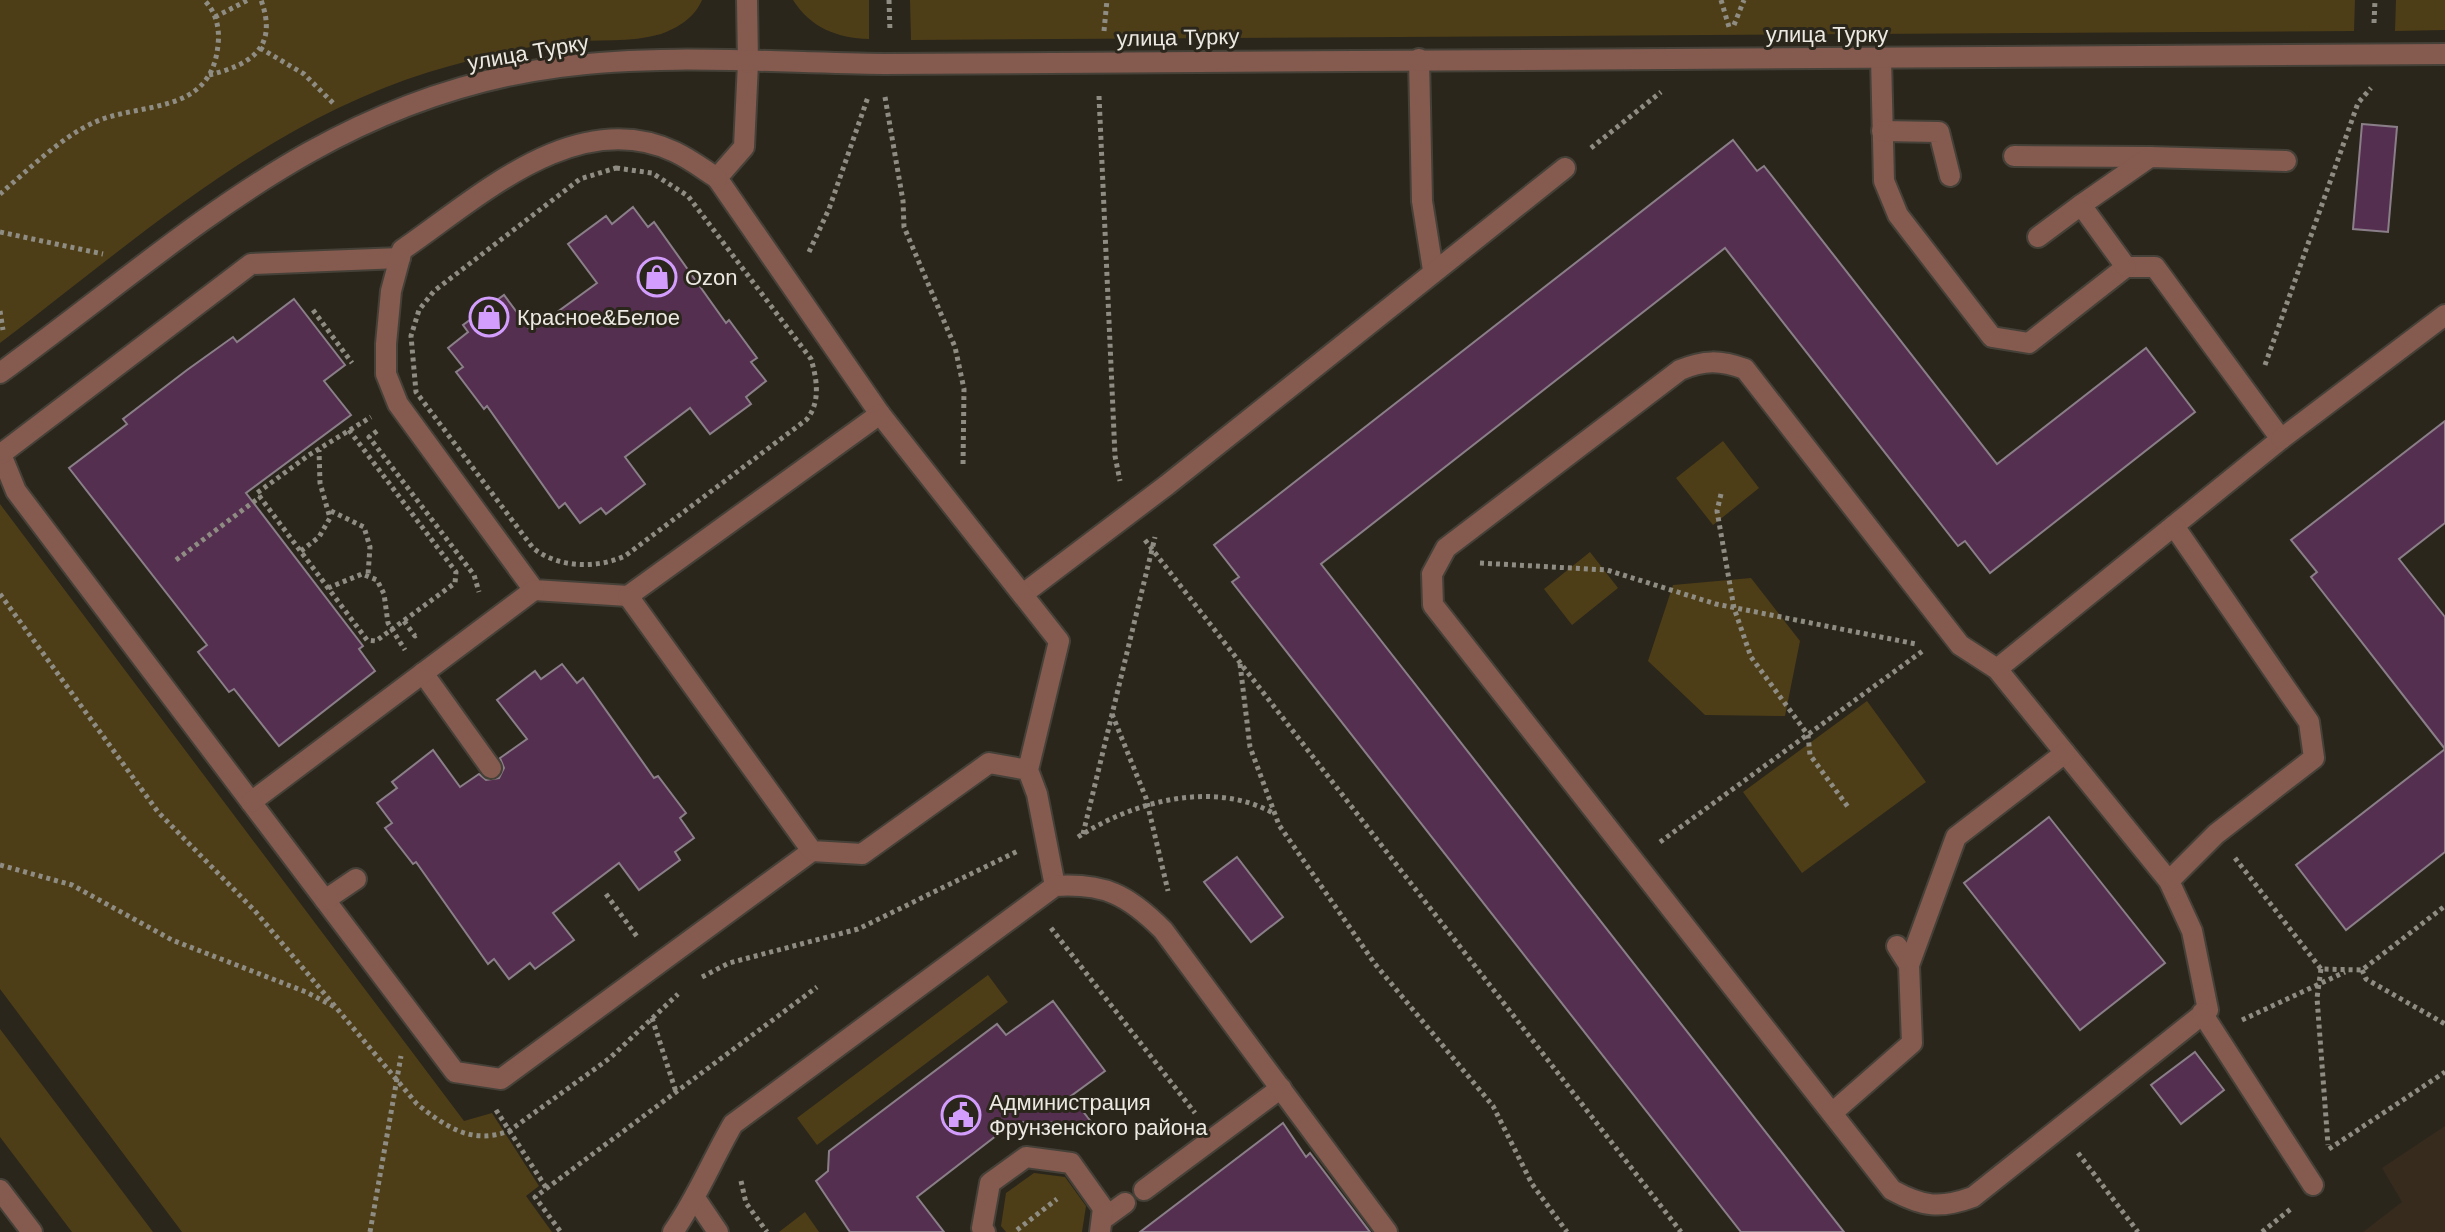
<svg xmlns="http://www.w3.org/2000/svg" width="2445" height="1232" viewBox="0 0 2445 1232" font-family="Helvetica,sans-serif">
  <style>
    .education { fill: #372b1d }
    .green { fill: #4e3e17 }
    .building { fill: #552f50; stroke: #8a7f88; stroke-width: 2 }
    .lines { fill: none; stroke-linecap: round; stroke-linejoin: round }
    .service-casing { stroke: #454138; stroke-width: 24 }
    .minor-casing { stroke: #454138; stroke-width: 24 }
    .tertiary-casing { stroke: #454138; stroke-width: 24 }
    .path { stroke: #8f8c83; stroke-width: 5; stroke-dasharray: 4 4; stroke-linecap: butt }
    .service { stroke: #855a4f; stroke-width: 20 }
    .minor { stroke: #855a4f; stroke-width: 20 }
    .tertiary { stroke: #855a4f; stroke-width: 20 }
    .labels { text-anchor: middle; stroke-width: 6; stroke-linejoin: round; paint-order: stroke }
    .street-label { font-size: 22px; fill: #ece9e2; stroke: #2a261c }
    .poi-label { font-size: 22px; fill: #ece9e2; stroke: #2a261c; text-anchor: start }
  </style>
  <rect width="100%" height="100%" fill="#2a261c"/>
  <path class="education" d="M 2445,1126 L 2445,1232 L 2363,1232 L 2402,1202 L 2382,1168 Z"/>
  <g class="green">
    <path d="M 0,0 L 702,0 C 695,17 678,28 661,34 C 630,43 597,39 565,42 C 519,47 473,59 429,72 C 263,124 136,240 0,343 Z"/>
    <path d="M 793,0 L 869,0 L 869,39 C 837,38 811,28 793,0 Z"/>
    <path d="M 910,0 L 2355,0 L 2354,31 L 911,40 Z"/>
    <path d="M 2396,0 L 2445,0 L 2445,30 L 2395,31 Z"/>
    <path d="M 1723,441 L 1759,488 L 1713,525 L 1676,478 Z"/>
    <path d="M 0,504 L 464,1121 L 492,1113 L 539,1186 L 526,1196 L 552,1232 L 182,1232 L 0,989 Z"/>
    <path d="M 1590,552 L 1618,588 L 1572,625 L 1544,589 Z"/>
    <path d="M 1751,578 L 1800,641 L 1785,716 L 1705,715 L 1648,661 L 1673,585 Z"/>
    <path d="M 1867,701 L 1926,782 L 1802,873 L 1743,792 Z"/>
    <path d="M 988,975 L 1008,1002 L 817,1145 L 797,1118 Z"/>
    <path d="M 0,1029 L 153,1232 L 72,1232 L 0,1137 Z"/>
    <path d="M 1034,1173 L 1065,1177 L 1086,1206 L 1082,1232 L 1006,1232 L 1001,1226 L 1006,1193 Z"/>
    <path d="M 805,1212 L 819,1232 L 779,1232 Z"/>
  </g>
  <g class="building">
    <path d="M 2362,124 L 2397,127 L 2388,232 L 2353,229 Z"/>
    <path d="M 1733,140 L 1757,171 L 1764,166 L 1997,464 L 2146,348 L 2195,412 L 1990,573 L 1965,541 L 1958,546 L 1725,248 L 1321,564 L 1844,1232 L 1741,1232 L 1232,582 L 1239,577 L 1214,545 Z"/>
    <path d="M 633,207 L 648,227 L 654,222 L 726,323 L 729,320 L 757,358 L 751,362 L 766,381 L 746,397 L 751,404 L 710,434 L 690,408 L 625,457 L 645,484 L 606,514 L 601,508 L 580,523 L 565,503 L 559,508 L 487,406 L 484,409 L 456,372 L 463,367 L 448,348 L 468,332 L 463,325 L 504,295 L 531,331 L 597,283 L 568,244 L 606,216 L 612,224 Z"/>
    <path d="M 294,299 L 345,365 L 324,381 L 351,415 L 246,493 L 363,646 L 359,649 L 375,671 L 279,746 L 234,689 L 229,692 L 198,652 L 207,645 L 69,468 L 127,424 L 123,419 L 187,370 L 233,337 L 237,342 Z"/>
    <path d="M 2445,421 L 2445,523 L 2399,559 L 2445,617 L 2445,749 L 2311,577 L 2317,572 L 2291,540 Z"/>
    <path d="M 562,664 L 577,683 L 583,678 L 654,778 L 658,776 L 686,813 L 680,818 L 694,838 L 675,852 L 680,860 L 639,890 L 619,863 L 553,913 L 574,940 L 535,969 L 530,963 L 509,979 L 494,959 L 488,964 L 416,862 L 413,864 L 385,828 L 392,823 L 377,803 L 397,788 L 392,782 L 433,750 L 460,787 L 479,774 L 486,780 L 499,778 L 504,768 L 500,758 L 527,739 L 497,700 L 535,671 L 541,679 Z"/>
    <path d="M 2445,749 L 2445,852 L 2346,930 L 2296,865 Z"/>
    <path d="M 2049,817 L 2165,963 L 2080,1030 L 1964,883 Z"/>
    <path d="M 1237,857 L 1283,917 L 1251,942 L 1204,882 Z"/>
    <path d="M 1053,1001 L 1105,1071 L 1071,1096 L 1092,1123 L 1014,1122 L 917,1197 L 944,1232 L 850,1232 L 816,1181 L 828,1171 L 829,1151 L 997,1024 L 1006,1035 Z"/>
    <path d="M 2195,1052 L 2224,1090 L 2181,1124 L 2151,1085 Z"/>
    <path d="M 1283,1123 L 1306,1157 L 1310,1153 L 1370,1232 L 1140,1232 Z"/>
  </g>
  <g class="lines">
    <defs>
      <g id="service">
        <path d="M 1881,58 L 1884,181 L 1898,215 L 1992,337 L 2029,343 L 2126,267 L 2155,267 L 2281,439 L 1997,669 L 1960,645 L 1745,369 C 1720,360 1704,360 1680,370 L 1446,548 L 1432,574 L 1433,605 L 1892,1190 C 1923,1207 1940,1209 1973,1197 L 2208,1010 L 2192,931 L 2169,881 L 1997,669"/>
        <path d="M 1419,59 L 1422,201 L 1433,270"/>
        <path d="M 748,63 L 744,147 L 717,178 L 880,414"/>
        <path d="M 1882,131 L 1939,132 L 1950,176"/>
        <path d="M 2014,156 L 2150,157"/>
        <path d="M 2081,205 L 2150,157 L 2286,161"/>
        <path d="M 2038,237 L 2081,205 L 2126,267"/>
        <path d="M 2281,439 L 2445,315"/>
        <path d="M 0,452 L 16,491 L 455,1072 L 501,1079 L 812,851"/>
        <path d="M 1,454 L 251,264 L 400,258"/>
        <path d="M 1023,594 L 1167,485 L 1565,168"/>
        <path d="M 628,596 L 534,590 L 398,404 L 386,374 L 386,344 L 391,291 L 402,250 C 478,198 576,105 675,152 C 690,159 703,169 717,178"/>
        <path d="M 423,673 L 491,768"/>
        <path d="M 1028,770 L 989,763 L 862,854 L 812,851 L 628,596 L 880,414 L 1059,641 L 1028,770 L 1037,794 L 1055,886"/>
        <path d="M 251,802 L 534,590"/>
        <path d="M 2169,881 L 2216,834 L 2314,758 L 2309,722 L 2174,526"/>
        <path d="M 325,900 L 356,879"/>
        <path d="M 1909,965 L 1956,837 L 2065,753"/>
        <path d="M 2202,1013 L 2313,1185"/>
        <path d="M 1832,1113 L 1912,1043 L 1909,965 L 1897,946"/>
        <path d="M 1144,1190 L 1281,1088"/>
        <path d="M 695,1198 L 718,1232"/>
        <path d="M 1103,1219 L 1125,1203"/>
        <path d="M 673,1232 C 697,1198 712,1160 733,1124 L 1055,886 C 1105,883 1128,895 1163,930 L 1387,1232"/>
        <path d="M 985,1232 L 982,1228 L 990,1183 L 1026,1157 L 1071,1163 L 1103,1208 L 1100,1232"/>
      </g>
      <g id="minor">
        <path d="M 747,0 L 748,63"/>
        <path d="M 0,373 C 182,241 324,98 559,67 C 665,53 777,63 884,64 L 2445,54"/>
      </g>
      <path id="tertiary" d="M 0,1190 L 32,1232"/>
    </defs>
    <use href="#service" class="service-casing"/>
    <use href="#minor" class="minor-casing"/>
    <use href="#tertiary" class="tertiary-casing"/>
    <g class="path">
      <path d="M 889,0 L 890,32"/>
      <path d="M 1721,0 L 1729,27"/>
      <path d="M 215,17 L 248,0"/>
      <path d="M 2374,23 L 2375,0"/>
      <path d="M 1734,25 L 1744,0"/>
      <path d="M 1104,31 L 1107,0"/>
      <path d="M 260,48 L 304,74 L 335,105"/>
      <path d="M 209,75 C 249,65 279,49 261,0"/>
      <path d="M 1099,96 L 1115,456 L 1120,481"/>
      <path d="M 885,97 L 903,201 L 904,227 L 955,347 L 964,389 L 963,466"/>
      <path d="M 1591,148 L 1661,92"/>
      <path d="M 616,168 L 652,173 L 688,196 L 811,359 C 817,379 821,403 806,420 L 625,556 C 596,569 558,568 533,548 L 416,392 L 411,336 L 419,310 L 434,291 L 580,179 Z"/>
      <path d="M 0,194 C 27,171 60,138 93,123 C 139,101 211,117 218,45 C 220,28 216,12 204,0"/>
      <path d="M 0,232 L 103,254"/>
      <path d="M 809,252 L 829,209 L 868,97"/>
      <path d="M 313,310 L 352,363"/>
      <path d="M 0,311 L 3,330"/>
      <path d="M 2265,365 L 2358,103 L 2371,88"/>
      <path d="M 349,430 L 456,572 L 455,583 L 376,641 L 367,640 L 257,493 L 309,455 L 371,417"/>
      <path d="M 377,431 L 369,437 L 474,575 L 479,592"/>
      <path d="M 1721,494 L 1717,511 L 1734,608 L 1751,657 L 1808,735 L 1810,755 L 1848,807"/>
      <path d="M 331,511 L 364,527 L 370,547 L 368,575"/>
      <path d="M 1145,540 L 1681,1232"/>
      <path d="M 301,551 L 319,537 L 330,518 L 320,483 L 319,450"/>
      <path d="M 176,560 L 260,497"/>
      <path d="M 1480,563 L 1607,570 L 1716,604 L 1916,644"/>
      <path d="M 328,588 L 362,574 L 377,580 L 384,594 L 388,623 L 405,650"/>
      <path d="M 0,594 L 158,812 L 255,911 L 417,1104 C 446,1127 472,1145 509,1131 L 610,1058 L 678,994"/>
      <path d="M 404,621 L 415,636 L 418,634"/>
      <path d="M 1240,664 L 1250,747 L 1279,825 L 1375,964 L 1493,1106 L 1532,1184 L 1567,1232"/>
      <path d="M 1112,714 L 1146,798 L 1168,891"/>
      <path d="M 1083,834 L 1155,537"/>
      <path d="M 1078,837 C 1134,801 1213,780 1273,813"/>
      <path d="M 1660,842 L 1924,650"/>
      <path d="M 2235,858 L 2321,969 L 2362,970 L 2445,906"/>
      <path d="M 0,865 L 72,885 L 172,940 L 306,992 L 335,1007"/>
      <path d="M 606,894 L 638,938"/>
      <path d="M 1051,928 L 1195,1113"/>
      <path d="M 2321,969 L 2317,998 L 2328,1145"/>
      <path d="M 2362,970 L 2366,979 L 2445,1024"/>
      <path d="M 702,977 L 729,963 L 858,929 L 1018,851"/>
      <path d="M 652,1018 L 676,1092"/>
      <path d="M 2242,1020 L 2345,972"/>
      <path d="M 496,1110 L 547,1189"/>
      <path d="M 2329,1149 L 2445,1072"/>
      <path d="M 2078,1153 L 2138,1232"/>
      <path d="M 741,1181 L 746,1203 L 767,1232"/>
      <path d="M 1017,1230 L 1057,1199"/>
      <path d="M 560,1231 L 535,1197 L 817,987"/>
      <path d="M 370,1232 L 401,1056"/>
      <path d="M 2262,1232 L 2292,1208"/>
    </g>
    <use href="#service" class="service"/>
    <use href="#minor" class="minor"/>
    <use href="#tertiary" class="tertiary"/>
  </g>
  <defs>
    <symbol id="shop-ring" viewBox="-11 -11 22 22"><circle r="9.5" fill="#2a261c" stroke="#d29dfd" stroke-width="1.5"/><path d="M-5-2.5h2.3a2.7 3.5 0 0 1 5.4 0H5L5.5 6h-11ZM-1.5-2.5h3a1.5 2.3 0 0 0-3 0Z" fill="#d29dfd"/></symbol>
    <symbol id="civic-ring" viewBox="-11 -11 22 22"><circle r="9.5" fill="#2a261c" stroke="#d29dfd" stroke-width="1.5"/><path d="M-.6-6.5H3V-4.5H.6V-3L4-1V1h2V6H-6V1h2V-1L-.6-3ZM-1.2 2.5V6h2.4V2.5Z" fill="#d29dfd"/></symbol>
  </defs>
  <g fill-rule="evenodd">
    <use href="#shop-ring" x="635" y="255" width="44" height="44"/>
    <use href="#shop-ring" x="467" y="295" width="44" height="44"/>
    <use href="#civic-ring" x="939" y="1093" width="44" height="44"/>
  </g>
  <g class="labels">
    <g class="street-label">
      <text x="1827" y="42">улица Турку</text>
      <text transform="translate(1178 37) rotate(-1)" y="8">улица Турку</text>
      <text transform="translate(528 52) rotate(-10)" y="8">улица Турку</text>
    </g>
    <g class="poi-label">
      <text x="685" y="285">Ozon</text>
      <text x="517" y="325">Красное&amp;Белое</text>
      <text x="989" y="1110">Администрация<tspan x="989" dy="25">Фрунзенского района</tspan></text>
    </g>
  </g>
</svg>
